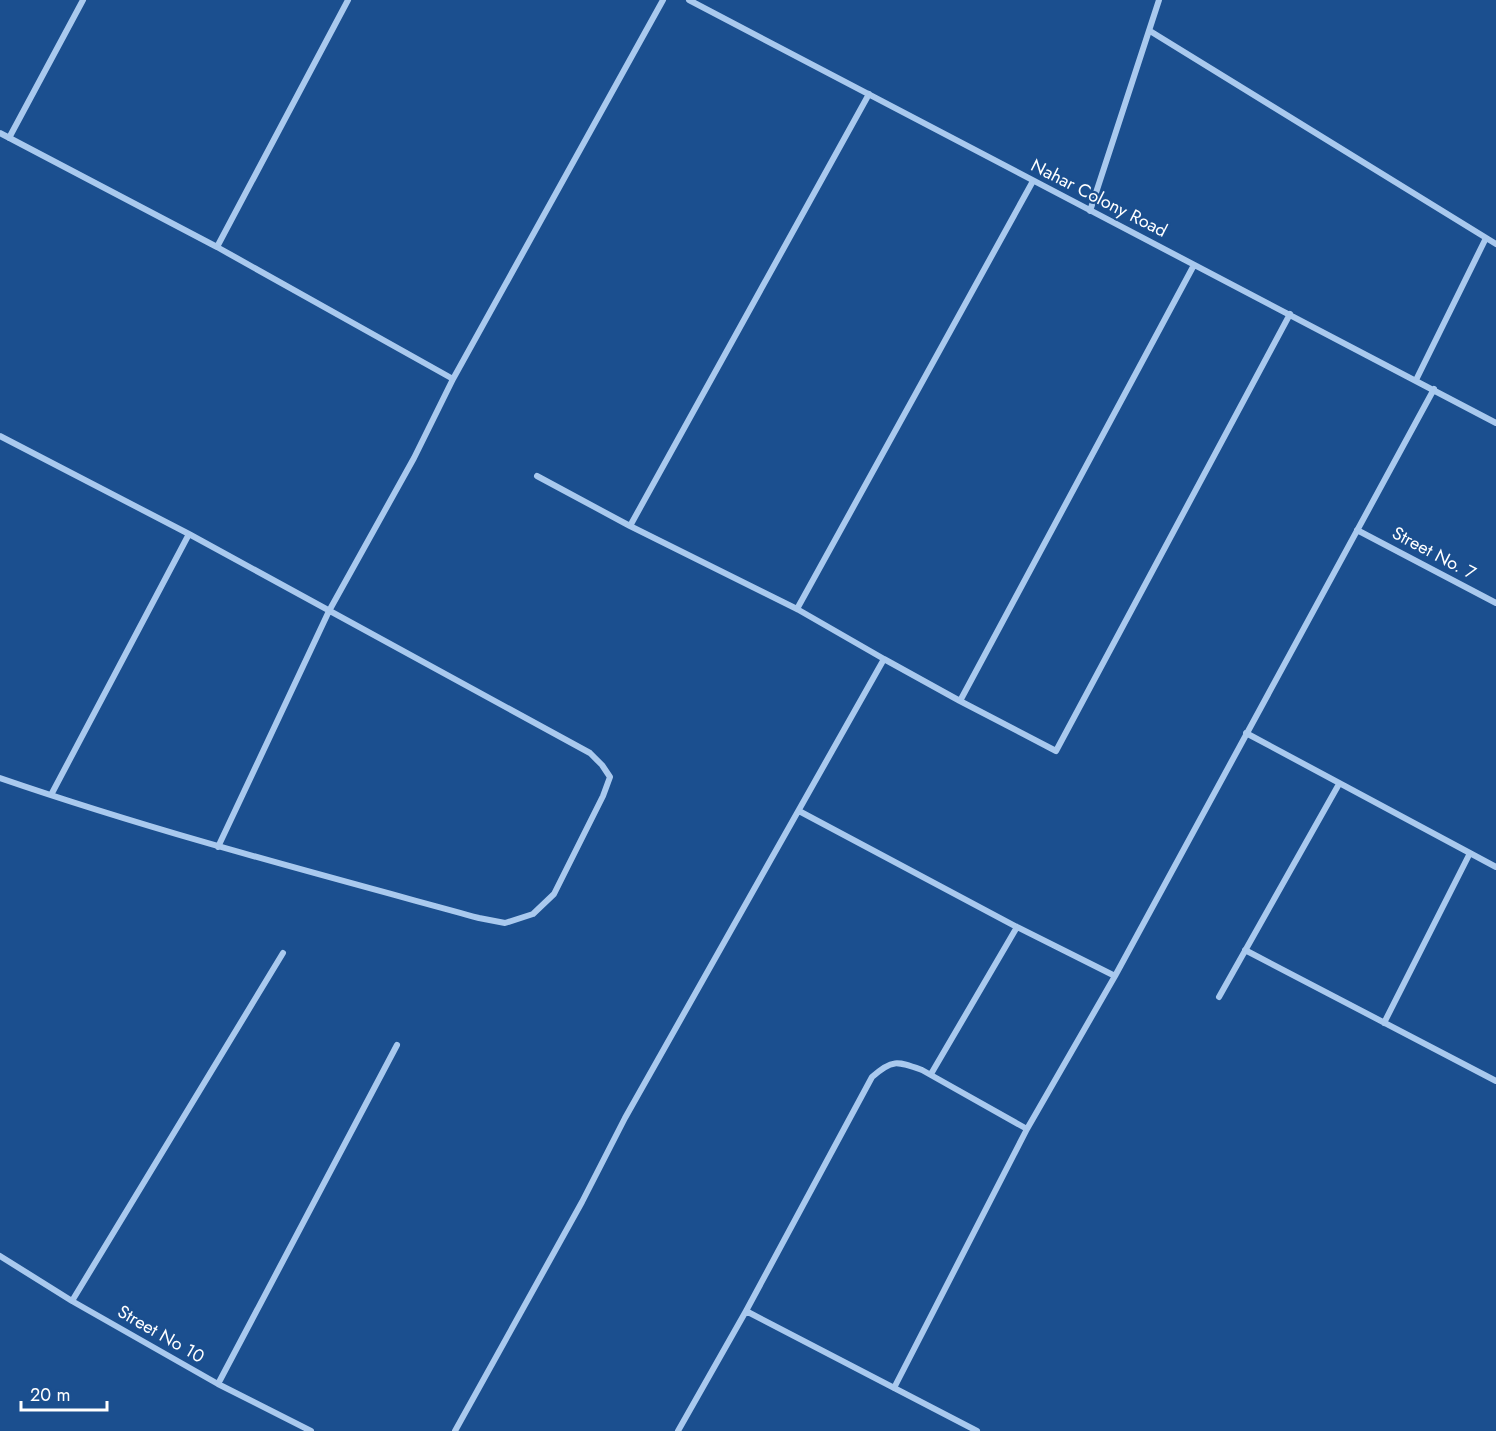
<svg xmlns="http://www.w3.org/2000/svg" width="1496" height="1431" viewBox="0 0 1496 1431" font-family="Jost,sans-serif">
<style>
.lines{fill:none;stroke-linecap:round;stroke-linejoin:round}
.minor{stroke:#a9c9ee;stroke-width:6}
.labels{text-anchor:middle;stroke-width:4.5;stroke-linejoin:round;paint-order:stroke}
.street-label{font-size:18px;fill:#fff;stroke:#1b4f8f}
</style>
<rect width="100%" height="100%" fill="#1b4f8f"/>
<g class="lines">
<path class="minor" d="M 348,0 L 217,247 L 453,379
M 689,0 L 1496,423
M 1150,31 L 1496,244
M 869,94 L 630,526 L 797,609 L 884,659
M 0,133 L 217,247
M 9,138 L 83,0
M 1090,211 L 1159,0
M 1416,380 L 1486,238
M 0,436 L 189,534 L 590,753 L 602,765 L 610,777 L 603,796 L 554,894 L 533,914 L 505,923 L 479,918 C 318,874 157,832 0,778
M 537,476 L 630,526
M 1357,530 L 1496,603
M 797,609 L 1033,181
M 960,701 L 1194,265
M 1246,733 L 1496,867
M 51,795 L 189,534
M 799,811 L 1017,927 L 1115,976
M 218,847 L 329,611 L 414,458 L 453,379 L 663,0
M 1245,950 L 1496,1081
M 1219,997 L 1339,784
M 1384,1023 L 1470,853
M 931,1074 L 1017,927
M 0,1256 L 72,1301 L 218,1384 L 311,1431
M 72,1301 L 283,953
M 746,1311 L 977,1431
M 218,1384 L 397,1045
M 894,1388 L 1027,1129 L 1115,976 L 1434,389
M 455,1431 L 582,1202 L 625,1118 L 884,659 L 960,701 L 1056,751 L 1290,314
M 678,1431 L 746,1311 L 872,1077 C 892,1059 897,1061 922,1070 L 1027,1129"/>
</g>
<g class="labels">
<g class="street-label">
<text transform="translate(1099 198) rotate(27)" y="6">Nahar Colony Road</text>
<text transform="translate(1434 553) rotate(28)" y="6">Street No. 7</text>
<text transform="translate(161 1334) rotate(30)" y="6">Street No 10</text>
</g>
</g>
<path d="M21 1401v9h86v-9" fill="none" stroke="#ffffff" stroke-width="3"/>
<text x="30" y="1401" font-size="18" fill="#ffffff" stroke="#1b4f8f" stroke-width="4.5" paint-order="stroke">20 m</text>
</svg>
